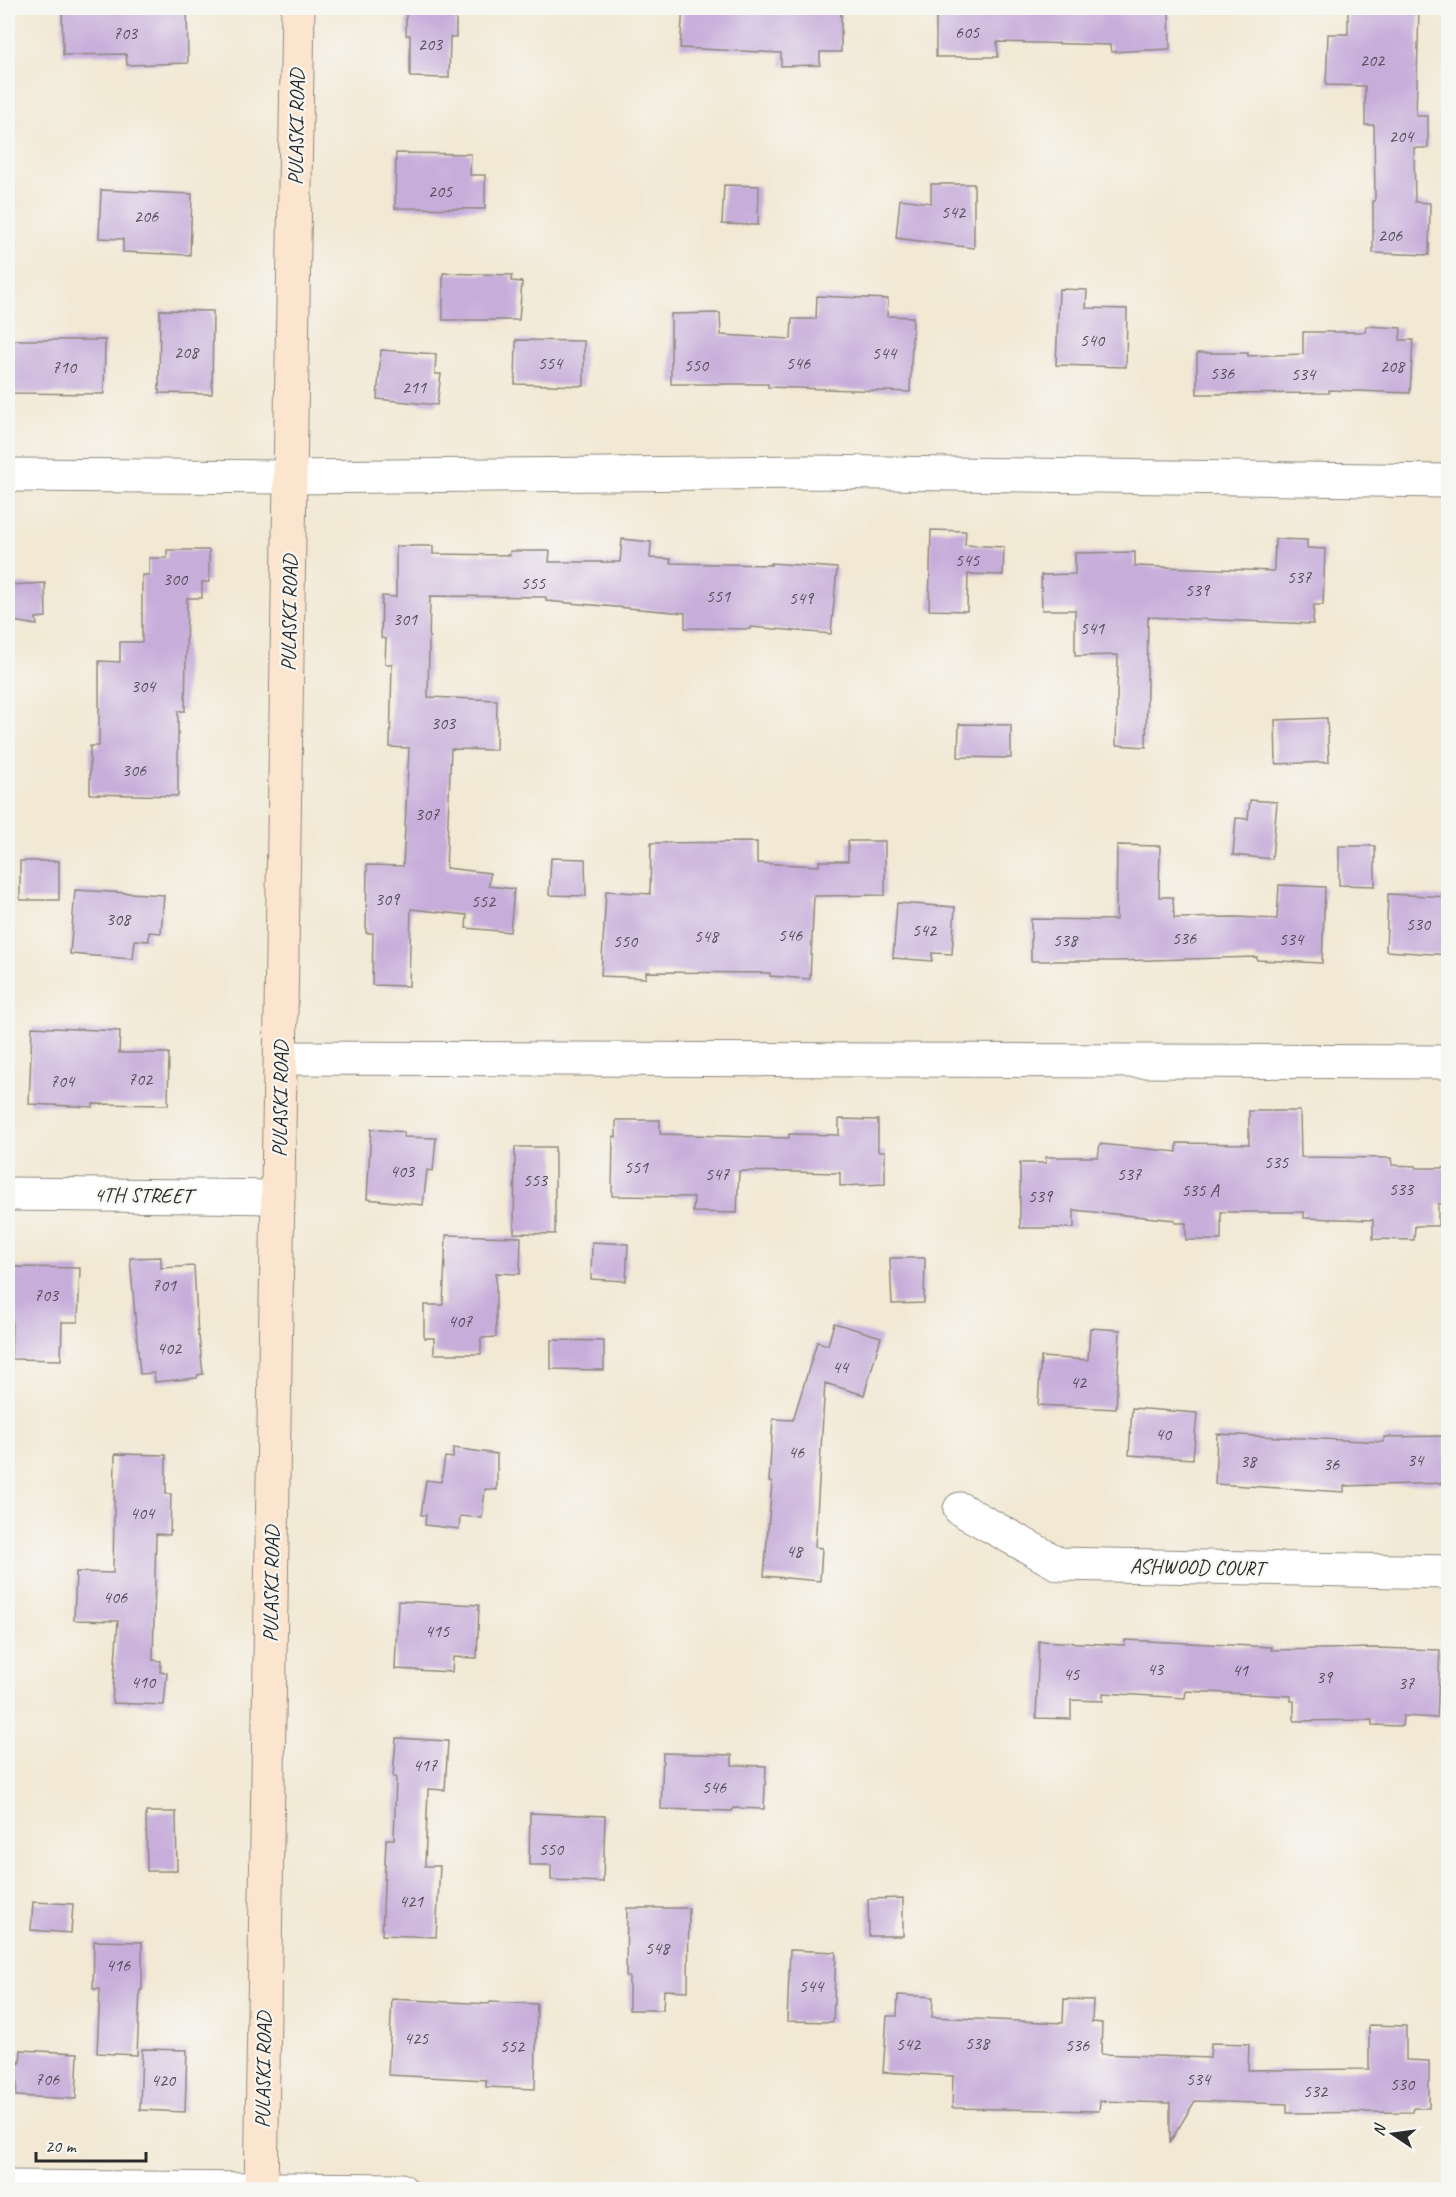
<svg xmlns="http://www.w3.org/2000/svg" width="1456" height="2197" viewBox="0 0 1456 2197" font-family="Caveat,sans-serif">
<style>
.building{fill:#c7adda}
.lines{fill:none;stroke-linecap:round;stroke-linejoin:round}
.street-casing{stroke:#8e8a7f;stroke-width:35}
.secondary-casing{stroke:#8e8a7f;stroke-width:35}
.street{stroke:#fff;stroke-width:33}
.secondary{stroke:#fce5cf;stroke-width:33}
.labels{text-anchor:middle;stroke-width:4.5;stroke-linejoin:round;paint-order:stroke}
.number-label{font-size:18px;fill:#524c57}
.street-label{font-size:21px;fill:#2b2b2b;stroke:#f6f6f2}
</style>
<rect width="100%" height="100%" fill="#f6f6f2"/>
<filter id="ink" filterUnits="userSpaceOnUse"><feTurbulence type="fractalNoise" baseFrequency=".0167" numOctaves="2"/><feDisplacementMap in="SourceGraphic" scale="12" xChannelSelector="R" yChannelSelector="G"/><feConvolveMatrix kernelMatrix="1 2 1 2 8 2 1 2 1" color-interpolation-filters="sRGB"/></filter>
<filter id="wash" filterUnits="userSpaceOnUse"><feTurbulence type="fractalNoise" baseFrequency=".008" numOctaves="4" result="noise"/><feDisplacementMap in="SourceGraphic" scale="24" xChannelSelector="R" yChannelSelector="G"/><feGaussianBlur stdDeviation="1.35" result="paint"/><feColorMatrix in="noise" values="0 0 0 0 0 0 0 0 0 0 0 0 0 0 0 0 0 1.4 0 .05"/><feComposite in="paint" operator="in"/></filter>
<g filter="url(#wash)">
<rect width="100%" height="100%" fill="#f2e8d3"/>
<g id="blocks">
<path class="building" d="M 62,8 L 187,8 L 188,63 L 127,65 L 126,54 L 63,55 Z
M 406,8 L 456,8 L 456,37 L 450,37 L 449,78 L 410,77 L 410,35 L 406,35 Z
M 683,8 L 841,8 L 841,52 L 820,52 L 820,65 L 781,66 L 781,53 L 680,48 Z
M 936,8 L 1169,8 L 1170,49 L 1111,52 L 1110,45 L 997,42 L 998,57 L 936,57 Z
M 1348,8 L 1419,8 L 1416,116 L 1428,116 L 1428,148 L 1414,148 L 1415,202 L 1430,203 L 1429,255 L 1373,253 L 1373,201 L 1375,201 L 1374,125 L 1365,125 L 1365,86 L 1326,85 L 1328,34 L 1348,34 Z
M 396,153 L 471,154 L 470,175 L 485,175 L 485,209 L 395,208 Z
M 931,184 L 974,184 L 974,248 L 896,238 L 900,199 L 931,203 Z
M 724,185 L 759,186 L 758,225 L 722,224 Z
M 101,190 L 192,194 L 190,255 L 123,252 L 123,239 L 99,238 Z
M 443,273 L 512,275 L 511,281 L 522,282 L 519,320 L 443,320 Z
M 1059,289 L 1087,290 L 1086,308 L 1127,309 L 1126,367 L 1056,365 Z
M 817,296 L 888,299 L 887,316 L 913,317 L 910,392 L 768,387 L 768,384 L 671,384 L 671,314 L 720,313 L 721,335 L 791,339 L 792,319 L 816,319 Z
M 160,310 L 213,311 L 212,394 L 159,393 Z
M 1366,326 L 1401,328 L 1400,340 L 1413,340 L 1410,393 L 1329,390 L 1329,393 L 1197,394 L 1197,353 L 1248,353 L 1248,356 L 1303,354 L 1303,332 L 1365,332 Z
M 8,340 L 105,340 L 104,394 L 8,393 Z
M 516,340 L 584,341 L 584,386 L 515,384 Z
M 381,350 L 436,354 L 435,374 L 441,374 L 437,405 L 377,399 Z
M 931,530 L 966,531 L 965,545 L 1004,547 L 1003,575 L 968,574 L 967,611 L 929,610 Z
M 622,539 L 651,542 L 650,558 L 671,559 L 670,563 L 771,565 L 771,563 L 837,568 L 831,634 L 751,627 L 751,629 L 685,628 L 685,613 L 546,601 L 546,597 L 430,596 L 428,697 L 497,700 L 496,750 L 451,749 L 446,868 L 490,873 L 489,886 L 514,889 L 510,932 L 466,928 L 467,915 L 411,909 L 409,986 L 372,985 L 373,933 L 366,933 L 367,865 L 403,866 L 409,748 L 390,747 L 392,664 L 385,664 L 386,639 L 381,638 L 382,596 L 396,597 L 396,546 L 433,546 L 433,554 L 510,555 L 510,551 L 550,551 L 549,562 L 620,562 Z
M 1275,539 L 1307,540 L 1307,548 L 1325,549 L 1323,605 L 1314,605 L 1313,624 L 1148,617 L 1146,747 L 1116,745 L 1118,655 L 1075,656 L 1075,610 L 1042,610 L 1041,575 L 1075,574 L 1075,553 L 1135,552 L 1135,566 L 1274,571 Z
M 167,550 L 209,550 L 209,582 L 202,582 L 202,598 L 187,598 L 185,711 L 178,711 L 178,796 L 90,794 L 90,746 L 99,746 L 99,661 L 120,662 L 120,642 L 142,642 L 142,575 L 149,575 L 149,558 L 167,558 Z
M 45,583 L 46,617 L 36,618 L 37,625 L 8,620 L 8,585 Z
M 1327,718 L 1329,762 L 1276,764 L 1275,720 Z
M 959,724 L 1011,725 L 1011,758 L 958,757 Z
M 1250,800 L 1277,802 L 1272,859 L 1233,855 L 1236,818 L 1248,819 Z
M 848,841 L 885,841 L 885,895 L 814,896 L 810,979 L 770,976 L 770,973 L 646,972 L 646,978 L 601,976 L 606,891 L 650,894 L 651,843 L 757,842 L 757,863 L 819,866 L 819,861 L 848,861 Z
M 1117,845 L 1160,846 L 1159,897 L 1173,897 L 1174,918 L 1236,917 L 1277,919 L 1279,885 L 1325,887 L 1322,963 L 1257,960 L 1257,957 L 1116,961 L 1031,961 L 1031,919 L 1116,920 Z
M 1339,846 L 1375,846 L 1375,886 L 1339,885 Z
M 551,858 L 585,859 L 586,896 L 549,895 Z
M 20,861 L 59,861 L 59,900 L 20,900 Z
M 75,890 L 164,895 L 161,933 L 149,932 L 149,941 L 135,940 L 133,959 L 70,954 Z
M 1388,894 L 1449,897 L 1449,955 L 1386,951 Z
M 897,903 L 955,907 L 952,954 L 932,953 L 932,961 L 893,958 Z
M 32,1027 L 120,1031 L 119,1053 L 169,1053 L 168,1105 L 93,1104 L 93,1107 L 29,1104 Z
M 1249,1111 L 1300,1111 L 1301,1157 L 1391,1158 L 1392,1165 L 1416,1166 L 1416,1168 L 1449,1168 L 1449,1204 L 1438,1204 L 1438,1226 L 1415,1226 L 1414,1240 L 1373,1239 L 1373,1220 L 1304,1218 L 1304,1212 L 1221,1212 L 1221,1240 L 1186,1240 L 1186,1223 L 1175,1223 L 1175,1220 L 1074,1210 L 1074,1228 L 1020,1228 L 1020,1163 L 1046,1163 L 1046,1157 L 1098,1157 L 1100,1144 L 1177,1152 L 1177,1143 L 1249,1144 Z
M 839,1119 L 878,1120 L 878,1151 L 885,1151 L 885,1184 L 840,1186 L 840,1173 L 739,1171 L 737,1213 L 693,1212 L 694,1197 L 612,1196 L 613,1136 L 616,1137 L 616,1120 L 660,1120 L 660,1134 L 789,1138 L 789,1134 L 839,1135 Z
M 371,1129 L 404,1132 L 404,1137 L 436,1138 L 433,1171 L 427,1170 L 423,1205 L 367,1199 Z
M 515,1147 L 555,1147 L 555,1234 L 514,1233 Z
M 446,1235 L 521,1237 L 520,1274 L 496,1273 L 496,1337 L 481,1338 L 481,1354 L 434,1354 L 434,1338 L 424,1338 L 424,1305 L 443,1305 Z
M 592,1242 L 628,1244 L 626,1281 L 591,1279 Z
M 161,1257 L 161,1268 L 194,1266 L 198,1336 L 199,1336 L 203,1374 L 198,1375 L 197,1378 L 155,1382 L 154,1373 L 140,1374 L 130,1258 Z
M 890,1258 L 925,1258 L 924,1303 L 892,1304 Z
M 13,1267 L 80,1268 L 78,1322 L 62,1322 L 61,1360 L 11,1359 Z
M 834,1323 L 881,1337 L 864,1395 L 825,1383 L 815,1547 L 822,1548 L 820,1581 L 764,1576 L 772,1482 L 769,1482 L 773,1419 L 793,1420 L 817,1342 L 828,1345 Z
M 1090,1328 L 1120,1330 L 1116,1409 L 1038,1405 L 1041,1357 L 1088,1360 Z
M 551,1340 L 604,1341 L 604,1370 L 551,1369 Z
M 1132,1408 L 1197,1413 L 1193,1459 L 1129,1455 Z
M 1217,1434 L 1384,1442 L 1384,1437 L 1445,1436 L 1447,1483 L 1344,1486 L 1344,1492 L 1215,1484 Z
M 453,1448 L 497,1454 L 497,1490 L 485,1489 L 482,1518 L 460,1516 L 459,1529 L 425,1525 L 426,1515 L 421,1515 L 426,1480 L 441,1482 L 445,1457 L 453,1458 Z
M 115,1454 L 166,1455 L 166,1494 L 171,1494 L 170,1535 L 156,1534 L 153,1660 L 161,1661 L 160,1672 L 167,1673 L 164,1705 L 112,1703 L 118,1621 L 74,1620 L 76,1572 L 113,1573 Z
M 398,1601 L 479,1605 L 477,1658 L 453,1657 L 452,1672 L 395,1669 Z
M 1125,1640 L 1272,1647 L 1271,1650 L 1375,1648 L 1440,1650 L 1437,1718 L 1403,1716 L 1402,1726 L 1372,1725 L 1372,1720 L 1294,1721 L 1294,1701 L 1291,1701 L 1291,1696 L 1186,1691 L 1185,1698 L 1103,1693 L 1103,1701 L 1071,1700 L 1071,1719 L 1036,1718 L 1039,1641 L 1125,1645 Z
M 396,1738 L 448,1741 L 445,1790 L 428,1789 L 425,1866 L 440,1866 L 436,1937 L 382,1935 L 386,1839 L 394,1839 L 396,1777 L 393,1777 Z
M 663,1753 L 732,1755 L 732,1765 L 766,1766 L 764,1809 L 734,1808 L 732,1811 L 661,1809 Z
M 146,1812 L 176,1812 L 177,1871 L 147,1871 Z
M 530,1813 L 605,1816 L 603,1882 L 551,1880 L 551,1865 L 529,1865 Z
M 903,1898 L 903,1936 L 869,1936 L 868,1899 Z
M 33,1902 L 73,1904 L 71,1933 L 31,1930 Z
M 627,1908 L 689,1908 L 688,1991 L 664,1990 L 663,2010 L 629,2010 L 629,1977 L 626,1977 Z
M 94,1941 L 142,1942 L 142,1990 L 140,1990 L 137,2055 L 97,2053 L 100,1989 L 93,1989 Z
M 790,1950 L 836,1952 L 833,2022 L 787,2021 Z
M 898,1995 L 933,1997 L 932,2017 L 1063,2023 L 1064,1999 L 1093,2000 L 1092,2022 L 1102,2023 L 1101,2054 L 1210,2058 L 1211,2043 L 1249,2044 L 1248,2070 L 1369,2069 L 1369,2025 L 1406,2026 L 1406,2060 L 1429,2061 L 1429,2108 L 1414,2108 L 1413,2112 L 1287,2113 L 1287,2104 L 1195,2101 L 1170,2142 L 1170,2103 L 1100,2101 L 1099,2111 L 952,2108 L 953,2076 L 883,2072 L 887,2016 L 897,2016 Z
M 392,1999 L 489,2004 L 490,2002 L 537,2004 L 535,2089 L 486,2087 L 486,2080 L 388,2075 Z
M 142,2049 L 187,2050 L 185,2112 L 140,2110 Z
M 21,2050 L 78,2053 L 76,2099 L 16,2096 L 18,2062 L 20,2063 Z"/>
</g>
</g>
<g filter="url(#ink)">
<use href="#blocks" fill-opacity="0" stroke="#8e8a7f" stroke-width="1.5"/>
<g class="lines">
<defs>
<path id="street" d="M 8,475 L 292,477 L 812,472 L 1448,481
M 281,1058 L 1448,1062
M 8,1194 L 278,1197
M 960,1509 L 1059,1564 L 1448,1572
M 8,2187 L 401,2190"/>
<path id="secondary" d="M 261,2190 C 271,1462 288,735 298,8"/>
</defs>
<use href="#street" class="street-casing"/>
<use href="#secondary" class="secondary-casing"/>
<use href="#street" class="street"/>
<use href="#secondary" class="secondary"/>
</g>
</g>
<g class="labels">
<g class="number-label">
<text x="967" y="38">605</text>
<text x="125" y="39">703</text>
<text x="430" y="50">203</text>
<text x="1372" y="66">202</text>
<text x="1401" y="142">204</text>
<text x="440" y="197">205</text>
<text x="953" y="218">542</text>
<text x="146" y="222">206</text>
<text x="1390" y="241">206</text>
<text x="1092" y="346">540</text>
<text x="186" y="358">208</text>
<text x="884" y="359">544</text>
<text x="550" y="369">554</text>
<text x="798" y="369">546</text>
<text x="696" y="371">550</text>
<text x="1392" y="372">208</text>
<text x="64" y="373">710</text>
<text x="1222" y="379">536</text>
<text x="1303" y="380">534</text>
<text x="414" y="393">211</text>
<text x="967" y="566">545</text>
<text x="1299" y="583">537</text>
<text x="175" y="585">300</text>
<text x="533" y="589">555</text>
<text x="1197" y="596">539</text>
<text x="718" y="602">551</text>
<text x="801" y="604">549</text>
<text x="405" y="625">301</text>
<text x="1092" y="634">541</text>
<text x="143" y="692">304</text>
<text x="443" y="729">303</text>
<text x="134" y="776">306</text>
<text x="427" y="820">307</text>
<text x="387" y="905">309</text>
<text x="483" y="907">552</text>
<text x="118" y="925">308</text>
<text x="1418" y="930">530</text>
<text x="924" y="936">542</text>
<text x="790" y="941">546</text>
<text x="706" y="942">548</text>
<text x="1184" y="944">536</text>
<text x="1291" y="945">534</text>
<text x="1065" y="946">538</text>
<text x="625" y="947">550</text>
<text x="140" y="1085">702</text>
<text x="62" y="1087">704</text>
<text x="1276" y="1168">535</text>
<text x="636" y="1173">551</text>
<text x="402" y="1177">403</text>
<text x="717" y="1180">547</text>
<text x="1129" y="1180">537</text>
<text x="535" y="1186">553</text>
<text x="1401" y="1195">533</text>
<text x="1200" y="1196">535 A</text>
<text x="1040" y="1202">539</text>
<text x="164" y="1291">701</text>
<text x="46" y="1301">703</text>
<text x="460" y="1327">407</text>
<text x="169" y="1354">402</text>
<text x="840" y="1373">44</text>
<text x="1078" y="1388">42</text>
<text x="1163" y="1440">40</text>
<text x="796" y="1458">46</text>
<text x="1415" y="1466">34</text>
<text x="1248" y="1467">38</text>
<text x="1331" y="1470">36</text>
<text x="142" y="1519">404</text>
<text x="794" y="1557">48</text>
<text x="115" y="1603">406</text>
<text x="437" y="1637">415</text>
<text x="1155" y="1675">43</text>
<text x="1240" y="1676">41</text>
<text x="1071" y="1680">45</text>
<text x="1324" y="1683">39</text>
<text x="143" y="1688">410</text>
<text x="1406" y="1689">37</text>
<text x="425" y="1771">417</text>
<text x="714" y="1793">546</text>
<text x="551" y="1855">550</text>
<text x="411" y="1907">421</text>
<text x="657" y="1954">548</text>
<text x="118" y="1971">416</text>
<text x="811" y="1992">544</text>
<text x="416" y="2044">425</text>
<text x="977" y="2049">538</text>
<text x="908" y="2050">542</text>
<text x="1077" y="2051">536</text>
<text x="512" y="2052">552</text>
<text x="47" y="2085">706</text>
<text x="1198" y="2085">534</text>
<text x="163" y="2086">420</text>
<text x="1402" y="2090">530</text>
<text x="1315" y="2097">532</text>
</g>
<g class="street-label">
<text transform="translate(296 127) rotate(-89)" y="7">PULASKI ROAD</text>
<text transform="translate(289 613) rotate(-89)" y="7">PULASKI ROAD</text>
<text transform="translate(280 1099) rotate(-89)" y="7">PULASKI ROAD</text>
<text transform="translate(143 1195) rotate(1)" y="7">4TH STREET</text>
<text transform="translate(1197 1567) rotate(1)" y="7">ASHWOOD COURT</text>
<text transform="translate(271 1584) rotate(-89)" y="7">PULASKI ROAD</text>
<text transform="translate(263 2070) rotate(-89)" y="7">PULASKI ROAD</text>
</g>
</g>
<rect width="1456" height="2197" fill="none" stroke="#f6f6f2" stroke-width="30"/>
<g transform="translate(1393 2134) rotate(283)" stroke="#f6f6f2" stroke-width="4.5" paint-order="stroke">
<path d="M0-4.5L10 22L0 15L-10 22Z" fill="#2b2b2b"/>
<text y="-9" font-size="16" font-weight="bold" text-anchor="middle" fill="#2b2b2b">N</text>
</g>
<path d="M36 2152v9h110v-9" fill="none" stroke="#2b2b2b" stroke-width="3"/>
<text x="45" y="2152" font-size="18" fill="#2b2b2b" stroke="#f6f6f2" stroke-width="4.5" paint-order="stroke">20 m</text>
</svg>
